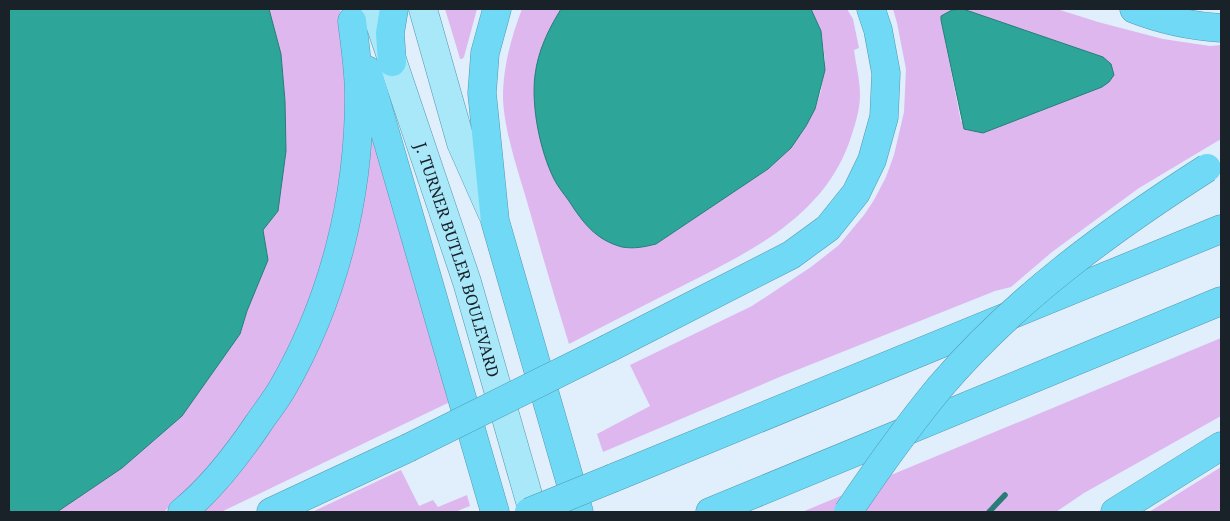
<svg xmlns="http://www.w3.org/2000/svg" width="1230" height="521" viewBox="0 0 1230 521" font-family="'Noto Serif',serif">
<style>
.green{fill:#deb7ef}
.water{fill:#2ea599;stroke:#287d77}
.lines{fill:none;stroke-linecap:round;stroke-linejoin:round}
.stream{stroke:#287d77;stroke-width:5.5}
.primary-casing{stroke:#5299ae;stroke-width:29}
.highway-casing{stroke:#5299ae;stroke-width:29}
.primary{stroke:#a9e8f9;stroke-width:28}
.highway{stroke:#70d9f5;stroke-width:28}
.highway-bridge-casing{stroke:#5299ae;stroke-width:29;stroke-linecap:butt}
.highway-bridge{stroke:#70d9f5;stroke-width:28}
.labels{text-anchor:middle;stroke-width:5;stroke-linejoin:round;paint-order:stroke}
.street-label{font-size:16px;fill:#192129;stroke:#e1eefc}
</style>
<rect width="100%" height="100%" fill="#e1eefc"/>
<path class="green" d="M 269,9 L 340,9 L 348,60 L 343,187 L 308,313 L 270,386 L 213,463 L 164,512 L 57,512 L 122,468 L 182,416 L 240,334 L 247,311 L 268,260 L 263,230 L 278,211 L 285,101 L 281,54 Z
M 445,9 L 477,9 L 464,57 L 462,59 L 460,59 L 459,55 Z
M 522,9 L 561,9 C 539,44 532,74 536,115 L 634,248 L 656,244 L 768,169 L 815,109 L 821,91 L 825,60 L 821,31 L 811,9 L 847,9 L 853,19 L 859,48 L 854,50 C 856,65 860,80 860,95 C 860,111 854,128 849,143 C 823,214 757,248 694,280 C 652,301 610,323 569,344 C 554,296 540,247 526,198 C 517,168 504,129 503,98 C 503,67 511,38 522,9 Z
M 893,9 L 961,9 L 952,10 L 941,16 L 941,20 L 961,122 L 1107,60 L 963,9 L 1057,9 L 1098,22 L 1163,39 L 1210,46 L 1221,45 L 1221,139 L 1139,188 L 1052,252 L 1011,287 L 995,291 L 782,376 L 603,452 L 597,434 L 650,406 L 630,365 L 752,306 L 811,267 L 839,245 L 864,215 L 874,200 L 886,177 L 894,155 L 904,112 L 906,69 L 897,23 Z
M 365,88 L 454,400 L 221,512 L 192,512 L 294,383 Z
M 1221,338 L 1221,416 L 1084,493 L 1056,512 L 802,512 Z
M 1221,467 L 1221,512 L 1149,512 Z
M 401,470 L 419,506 L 433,500 L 438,507 L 467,495 L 470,506 L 455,512 L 312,512 Z"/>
<path class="water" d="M 9,9 L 269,9 L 281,54 L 285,101 L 286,151 L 278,211 L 263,230 L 268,260 L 247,311 L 240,334 L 182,416 L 122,468 L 57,512 L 9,512 Z
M 561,9 L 811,9 L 821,31 L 825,70 L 815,109 L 806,126 L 791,148 L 768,169 L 656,244 C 644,247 634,249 622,247 C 596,240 583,223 569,201 C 564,194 558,187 554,179 C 540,151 531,106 535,75 C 538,51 548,30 561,9 Z
M 963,9 L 1103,57 L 1111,64 L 1114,75 L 1109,82 L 1102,87 L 983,133 L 964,129 L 941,20 L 941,16 L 952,10 Z"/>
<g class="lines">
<path class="stream" d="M 989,512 L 1005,495"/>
<defs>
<g id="primary">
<path id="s1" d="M 375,9 L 467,282 L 533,512"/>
<path d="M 423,9 L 461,143 L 492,213"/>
</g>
<path id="highway" d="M 497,9 L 485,53 L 482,93 L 495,221 L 579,512
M 1134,9 C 1162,20 1190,26 1221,28
M 392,62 L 390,33 L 394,9
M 367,70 L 495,512
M 609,348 L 791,255 L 828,228 L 856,193 L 872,160 L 884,117 L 886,73 L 878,30 L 871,9
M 613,478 L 1221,229
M 182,512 C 212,488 237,455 258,424 C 266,412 275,401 282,389 C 333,301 359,199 359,96 C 359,71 355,46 352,21
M 271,512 L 408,448
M 710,512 L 1221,301
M 1115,512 L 1221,446"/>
</defs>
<use href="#primary" class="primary-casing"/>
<use href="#highway" class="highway-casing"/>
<use href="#primary" class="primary"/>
<use href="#highway" class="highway"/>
<defs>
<path id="highway-bridge" d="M 408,448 L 609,348
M 529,512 L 613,478
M 848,512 C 877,469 907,427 940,387 C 1015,299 1110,230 1207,168"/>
</defs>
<use href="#highway-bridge" class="highway-bridge-casing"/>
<use href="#highway-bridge" class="highway-bridge"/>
</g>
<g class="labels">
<g class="street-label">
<text dy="6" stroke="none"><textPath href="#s1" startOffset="264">J. TURNER BUTLER BOULEVARD</textPath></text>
</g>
</g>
<rect width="1230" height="521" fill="none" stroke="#192129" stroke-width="20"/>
</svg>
